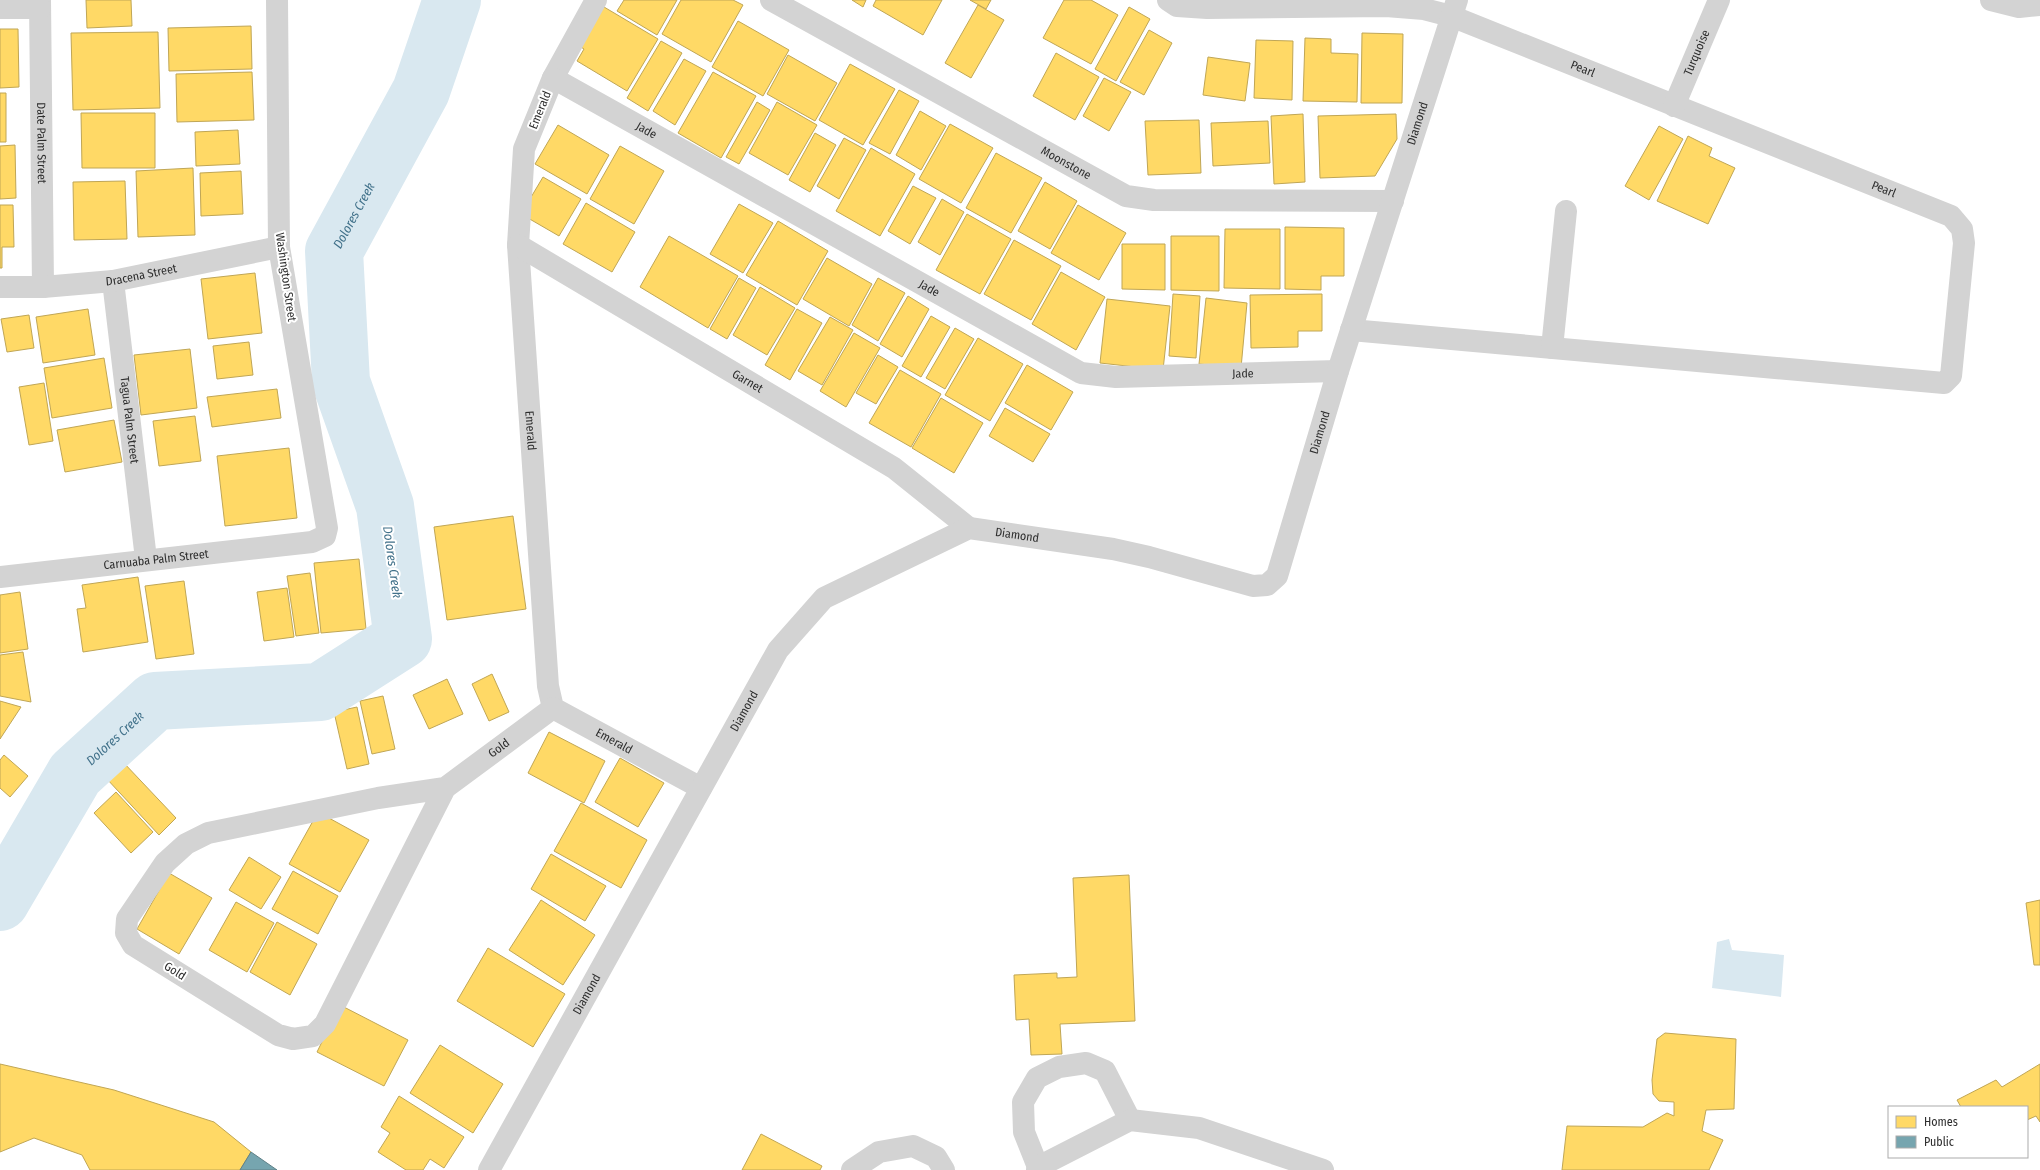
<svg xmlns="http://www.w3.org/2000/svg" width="2040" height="1170" viewBox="0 0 2040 1170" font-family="'Fira Sans Condensed',sans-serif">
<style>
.water{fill:#d9e8f0}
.homes{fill:#ffd966;stroke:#c0a655}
.public{fill:#76a5af;stroke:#608188}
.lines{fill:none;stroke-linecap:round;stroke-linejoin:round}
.river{stroke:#d9e8f0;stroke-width:58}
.minor{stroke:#d3d3d3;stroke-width:22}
.labels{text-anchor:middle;stroke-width:4;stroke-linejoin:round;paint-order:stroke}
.street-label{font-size:12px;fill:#2e2e2e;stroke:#fff}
.water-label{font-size:13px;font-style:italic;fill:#41718a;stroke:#fff}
</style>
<rect width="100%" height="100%" fill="#fff"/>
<path class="water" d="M 1729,939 L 1732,950 L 1784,955 L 1781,997 L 1712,988 L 1717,942 Z"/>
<path class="homes" d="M 86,0 L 131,0 L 132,26 L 87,28 Z
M 624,0 L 677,0 L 657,35 L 617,11 Z
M 681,0 L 733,0 L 743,5 L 711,62 L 662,34 Z
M 852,0 L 866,0 L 863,7 Z
M 876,0 L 942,0 L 923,35 L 873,6 Z
M 970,0 L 991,0 L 986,9 Z
M 1064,0 L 1091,0 L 1118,15 L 1091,64 L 1043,38 Z
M 599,4 L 658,39 L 627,91 L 577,61 L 584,49 L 576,44 Z
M 978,5 L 1004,20 L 971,78 L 945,63 Z
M 1129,7 L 1150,19 L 1116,81 L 1095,69 Z
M 738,21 L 789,50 L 763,96 L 712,67 Z
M 251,26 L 252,69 L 169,71 L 168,28 Z
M 0,29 L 18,29 L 19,87 L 0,88 Z
M 1149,30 L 1172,43 L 1144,95 L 1120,82 Z
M 158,32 L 160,108 L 73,110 L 71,33 Z
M 1362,33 L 1403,34 L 1402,103 L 1361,103 Z
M 1305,38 L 1331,39 L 1331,53 L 1358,54 L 1357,102 L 1303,101 Z
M 1256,40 L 1293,41 L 1292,100 L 1254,98 Z
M 661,41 L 682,53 L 648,111 L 627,98 Z
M 1056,53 L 1099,77 L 1075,120 L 1033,96 Z
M 788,55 L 837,83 L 815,121 L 767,94 Z
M 1208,57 L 1250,63 L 1245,101 L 1203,95 Z
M 684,59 L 706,71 L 675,125 L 653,111 Z
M 850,64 L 895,89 L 863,145 L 819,120 Z
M 252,72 L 254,120 L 177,122 L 176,74 Z
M 713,72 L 756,96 L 721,158 L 678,133 Z
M 1104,78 L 1131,92 L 1109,131 L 1083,116 Z
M 899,90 L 919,101 L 890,154 L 869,143 Z
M 0,93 L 6,93 L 6,142 L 0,142 Z
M 757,102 L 770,110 L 739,164 L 726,157 Z
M 777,102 L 817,125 L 788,175 L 749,153 Z
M 920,111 L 946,126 L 921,170 L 896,155 Z
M 81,113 L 155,113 L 155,168 L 82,168 Z
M 1303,114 L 1305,182 L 1274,184 L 1271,116 Z
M 1396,114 L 1397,139 L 1375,176 L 1320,178 L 1318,116 Z
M 1199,120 L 1201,173 L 1148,175 L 1145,121 Z
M 1268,121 L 1270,163 L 1213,166 L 1211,123 Z
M 950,124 L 993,148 L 961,203 L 919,179 Z
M 558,125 L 609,155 L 587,194 L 535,164 Z
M 1659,126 L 1683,139 L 1649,200 L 1625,186 Z
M 238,130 L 240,164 L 196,166 L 195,132 Z
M 815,133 L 836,145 L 810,192 L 789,180 Z
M 1688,136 L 1712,148 L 1709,156 L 1735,168 L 1708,224 L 1657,201 Z
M 844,138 L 866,150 L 839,199 L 817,186 Z
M 15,145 L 16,198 L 0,199 L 0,146 Z
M 620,146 L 664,171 L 634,224 L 590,199 Z
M 871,148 L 915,174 L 880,236 L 836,211 Z
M 996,153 L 1042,178 L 1011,233 L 966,208 Z
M 193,168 L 195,235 L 138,237 L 136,171 Z
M 241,171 L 243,214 L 201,216 L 200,173 Z
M 543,177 L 581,199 L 559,236 L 521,214 Z
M 125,181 L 127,239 L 74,240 L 73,182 Z
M 1045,182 L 1077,201 L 1050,249 L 1018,231 Z
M 913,186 L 936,198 L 910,244 L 888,231 Z
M 942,199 L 964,212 L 940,255 L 918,242 Z
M 586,203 L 635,232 L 612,272 L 563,244 Z
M 739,204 L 773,223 L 743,273 L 710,254 Z
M 0,205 L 13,205 L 14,247 L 2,247 L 2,268 L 0,268 Z
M 1078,205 L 1126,233 L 1099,280 L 1051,253 Z
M 967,214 L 1011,239 L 980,294 L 936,270 Z
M 778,221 L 828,251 L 797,305 L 746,275 Z
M 1285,227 L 1344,228 L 1344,276 L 1321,276 L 1321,290 L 1285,289 Z
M 1225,229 L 1280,229 L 1280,289 L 1224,288 Z
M 669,236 L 738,276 L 708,328 L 640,287 Z
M 1171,236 L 1219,236 L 1219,291 L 1171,290 Z
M 1014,240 L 1061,266 L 1031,320 L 984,294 Z
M 1122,244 L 1165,244 L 1165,290 L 1122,289 Z
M 827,258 L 872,284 L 849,326 L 803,299 Z
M 1061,272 L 1105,297 L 1076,350 L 1032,324 Z
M 255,273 L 262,333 L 208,339 L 201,279 Z
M 739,278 L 756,288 L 727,339 L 710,329 Z
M 878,278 L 905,293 L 878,341 L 852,325 Z
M 760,287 L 795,308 L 767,355 L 733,335 Z
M 1173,294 L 1200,296 L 1196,358 L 1169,356 Z
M 1322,294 L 1322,331 L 1298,331 L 1298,347 L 1251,348 L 1250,295 Z
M 908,296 L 929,309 L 902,357 L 880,344 Z
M 1206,298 L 1247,303 L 1241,368 L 1199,364 Z
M 1107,299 L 1170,306 L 1163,370 L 1100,363 Z
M 88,309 L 95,355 L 43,363 L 36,317 Z
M 797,309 L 822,323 L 790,380 L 765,365 Z
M 29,315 L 34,348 L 7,352 L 1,319 Z
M 931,316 L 950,327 L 921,377 L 902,366 Z
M 830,317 L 853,330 L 822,385 L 798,371 Z
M 955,328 L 974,339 L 945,389 L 926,378 Z
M 854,333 L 880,348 L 846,407 L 820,391 Z
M 978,338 L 1023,364 L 990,421 L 945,395 Z
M 249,342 L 253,375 L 217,379 L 213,346 Z
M 190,349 L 197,408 L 141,415 L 134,355 Z
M 878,355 L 898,367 L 876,404 L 856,393 Z
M 104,358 L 112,408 L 52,418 L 44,368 Z
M 1027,365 L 1073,392 L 1051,430 L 1005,403 Z
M 900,370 L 941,394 L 911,447 L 869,423 Z
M 44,383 L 53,441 L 29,445 L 19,387 Z
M 277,389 L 281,418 L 212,427 L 207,397 Z
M 941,398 L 983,423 L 954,473 L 912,448 Z
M 1005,408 L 1050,434 L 1033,462 L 989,436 Z
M 195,416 L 201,461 L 159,466 L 153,421 Z
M 114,420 L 122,462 L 65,472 L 57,430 Z
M 289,448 L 297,518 L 225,526 L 217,456 Z
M 513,516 L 526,609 L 447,620 L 434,527 Z
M 359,559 L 366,629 L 321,633 L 314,563 Z
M 310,573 L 319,633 L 296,636 L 287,576 Z
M 138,577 L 148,642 L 83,652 L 77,609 L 86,608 L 82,585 Z
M 184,581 L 194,654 L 156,659 L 145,586 Z
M 287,588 L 294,637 L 264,641 L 257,592 Z
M 20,592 L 28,649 L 0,653 L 0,595 Z
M 23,652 L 31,702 L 0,696 L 0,655 Z
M 492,674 L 509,712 L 489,721 L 472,684 Z
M 447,679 L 463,714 L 429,729 L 413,695 Z
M 383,696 L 395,749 L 372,754 L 360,701 Z
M 0,701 L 21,707 L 0,739 Z
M 357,707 L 369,764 L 347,769 L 334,712 Z
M 549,732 L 605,761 L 584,803 L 528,773 Z
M 4,755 L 28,776 L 10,797 L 0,788 L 0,760 Z
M 620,758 L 664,783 L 638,827 L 595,802 Z
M 123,762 L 176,818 L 159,835 L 106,778 Z
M 116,792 L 153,832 L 131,853 L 94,813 Z
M 581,803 L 647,840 L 621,888 L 554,851 Z
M 318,812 L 369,840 L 340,892 L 289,864 Z
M 551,854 L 606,886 L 585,921 L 531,889 Z
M 249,857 L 281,877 L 261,909 L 229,890 Z
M 293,871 L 338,896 L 318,934 L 272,909 Z
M 169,873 L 212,898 L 179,954 L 137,929 Z
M 1129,875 L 1135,1021 L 1060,1024 L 1062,1054 L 1031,1055 L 1029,1019 L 1016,1020 L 1014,975 L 1057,973 L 1057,978 L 1077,977 L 1073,878 Z
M 541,900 L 595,935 L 563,985 L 509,950 Z
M 2040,900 L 2040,965 L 2034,965 L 2026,903 Z
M 236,902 L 274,923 L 247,972 L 209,950 Z
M 277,922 L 317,944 L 290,995 L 250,972 Z
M 488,948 L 565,994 L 533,1047 L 457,1001 Z
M 340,1005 L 408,1040 L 384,1086 L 317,1052 Z
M 1665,1033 L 1736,1039 L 1734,1109 L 1706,1110 L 1702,1131 L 1723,1140 L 1709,1170 L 1562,1170 L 1567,1126 L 1643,1127 L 1667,1113 L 1674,1116 L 1674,1102 L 1659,1101 L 1653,1094 L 1652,1080 L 1657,1039 Z
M 440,1045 L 503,1084 L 473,1133 L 410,1093 Z
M 0,1064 L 114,1090 L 214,1122 L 251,1152 L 240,1170 L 90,1170 L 82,1155 L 34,1138 L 0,1152 Z
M 2040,1064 L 2040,1122 L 2036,1116 L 2027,1120 L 2027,1107 L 1961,1107 L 1957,1100 L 1996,1080 L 2002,1087 Z
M 399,1096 L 464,1137 L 444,1168 L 430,1159 L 423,1170 L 406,1170 L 378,1152 L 390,1133 L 381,1127 Z
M 761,1134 L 822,1166 L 820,1170 L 742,1170 Z"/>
<path class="public" d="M 251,1152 L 277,1170 L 240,1170 Z"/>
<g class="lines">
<path class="river" id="s1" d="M 0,902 L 75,774 L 155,701 L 320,692 L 403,639 L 385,506 L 341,382 L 334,251 L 421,91 L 452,0"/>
<g class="minor">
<path id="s2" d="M 40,0 L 43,287"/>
<path id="s3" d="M 596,0 L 553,78 L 524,149 L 518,245 L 548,686 L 553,708 L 701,788"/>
<path id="s4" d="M 771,0 L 1126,196 L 1154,200 L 1393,201"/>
<path id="s5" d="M 1168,0 L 1177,6 L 1207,8 L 1386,6 L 1424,9 L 1451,16 L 1951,216 L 1962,229 L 1964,243 L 1951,376 L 1944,383 L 1351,330"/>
<path d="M 1991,0 L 2019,7 L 2040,5"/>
<path d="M 0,8 L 40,8"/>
<path id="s6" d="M 553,78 L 1081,373 L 1116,377 L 1338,371"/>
<path id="s7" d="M 1674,106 L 1719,0"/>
<path id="s8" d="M 518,245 L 894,468 L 969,528"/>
<path id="s9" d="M 113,281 L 146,559"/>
<path id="s10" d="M 0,287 L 43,287 L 113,281 L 279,247"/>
<path d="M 1552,348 L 1566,211"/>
<path id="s11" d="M 0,577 L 312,542 L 325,536 L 327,528 L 279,247 L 277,0"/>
<path id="s12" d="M 445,788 L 325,1024 L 313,1036 L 293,1039 L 278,1035 L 133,945 L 126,933 L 127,919 L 165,863 L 186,844 L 208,833 L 378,798 L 445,788 L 553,708"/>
<path d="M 1038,1167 L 1024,1132 L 1023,1102 L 1037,1078 L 1059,1067 L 1086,1063 L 1105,1071 L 1130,1120"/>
<path id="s13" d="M 489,1170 L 778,650 L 824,598 L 969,528 L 1113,549 L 1149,557 L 1253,586 L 1267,585 L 1277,576 L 1338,371 L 1457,0"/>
<path d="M 852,1170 L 879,1152 L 913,1146 L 936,1157 L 944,1170"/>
<path d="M 1037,1170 L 1038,1167 L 1130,1120 L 1199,1128 L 1323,1170"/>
</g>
</g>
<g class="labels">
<g class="street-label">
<text dy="4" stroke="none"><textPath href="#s7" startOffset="58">Turquoise</textPath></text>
<text dy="4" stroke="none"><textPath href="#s5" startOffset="428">Pearl</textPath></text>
<text transform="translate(540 110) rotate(-68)" y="4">Emerald</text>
<text dy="4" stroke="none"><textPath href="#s13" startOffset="1617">Diamond</textPath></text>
<text dy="4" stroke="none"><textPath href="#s6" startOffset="107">Jade</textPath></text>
<text dy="4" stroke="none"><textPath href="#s2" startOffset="143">Date Palm Street</textPath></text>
<text dy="4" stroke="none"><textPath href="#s4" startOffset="337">Moonstone</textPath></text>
<text dy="4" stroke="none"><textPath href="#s5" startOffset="752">Pearl</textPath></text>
<text dy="4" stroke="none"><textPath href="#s10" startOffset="142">Dracena Street</textPath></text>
<text transform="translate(286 277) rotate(82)" y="4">Washington Street</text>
<text dy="4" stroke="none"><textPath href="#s6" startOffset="431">Jade</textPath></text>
<text dy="4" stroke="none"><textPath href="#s6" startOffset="767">Jade</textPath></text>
<text dy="4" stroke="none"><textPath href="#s8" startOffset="267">Garnet</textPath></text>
<text dy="4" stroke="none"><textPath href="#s9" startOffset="140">Tagua Palm Street</textPath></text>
<text dy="4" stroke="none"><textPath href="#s3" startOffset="448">Emerald</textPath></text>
<text dy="4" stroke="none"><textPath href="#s13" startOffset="1293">Diamond</textPath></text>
<text dy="4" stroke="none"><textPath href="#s13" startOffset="874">Diamond</textPath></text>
<text dy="4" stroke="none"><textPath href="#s11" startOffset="157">Carnuaba Palm Street</textPath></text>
<text dy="4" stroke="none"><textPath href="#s13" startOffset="525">Diamond</textPath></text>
<text dy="4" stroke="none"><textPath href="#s3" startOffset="796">Emerald</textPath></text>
<text dy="4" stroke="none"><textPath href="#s12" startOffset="945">Gold</textPath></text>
<text transform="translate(175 971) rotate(32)" y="4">Gold</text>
<text dy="4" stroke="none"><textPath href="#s13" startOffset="201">Diamond</textPath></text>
</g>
<g class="water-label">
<text dy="5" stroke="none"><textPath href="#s1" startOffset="958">Dolores Creek</textPath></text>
<text transform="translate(393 562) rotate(82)" y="5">Dolores Creek</text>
<text dy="5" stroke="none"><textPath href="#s1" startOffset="202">Dolores Creek</textPath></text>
</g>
</g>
<rect x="1888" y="1106" width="140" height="52" fill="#ffffff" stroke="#ababab"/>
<rect x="1896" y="1116" width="20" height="12" fill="#ffd966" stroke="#ababab"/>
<text x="1924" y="1126" font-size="12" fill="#2e2e2e">Homes</text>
<rect x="1896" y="1136" width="20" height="12" fill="#76a5af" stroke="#ababab"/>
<text x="1924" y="1146" font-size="12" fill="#2e2e2e">Public</text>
</svg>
